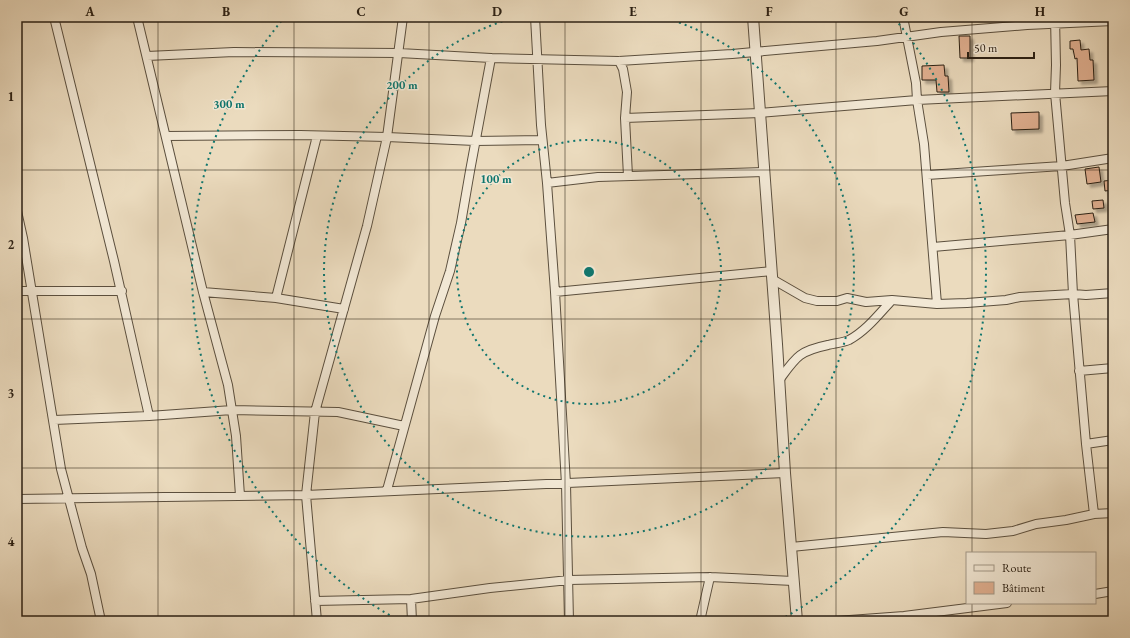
<svg xmlns="http://www.w3.org/2000/svg" width="1130" height="638" viewBox="0 0 1130 638" font-family="'EB Garamond',serif">
<style>
.building{fill:#e1b091;stroke:#2b2014;filter:url(#shadow)}
.lines{fill:none;stroke-linecap:round;stroke-linejoin:round}
.minor-casing{stroke:#5b4f3e;stroke-width:10}
.tertiary-casing{stroke:#5b4f3e;stroke-width:12}
.minor{stroke:#f2e8d5;stroke-width:8}
.tertiary{stroke:#f2e8d5;stroke-width:10}
.grid{fill:none;stroke:#2b2014;stroke-width:1;stroke-opacity:0.55}
.ring{fill:none;stroke:#0f766e;stroke-width:2;stroke-dasharray:2 4}
.centre{fill:#0f766e;stroke:#f2e8d5;stroke-width:2}
.ring-label{font-size:12px;text-anchor:middle;font-weight:bold;fill:#0f766e;stroke:#f2e8d5;stroke-width:3;stroke-linejoin:round;paint-order:stroke}
.neatline{fill:none;stroke:#2b2014;stroke-width:1.5}
.grid-label{font-size:13px;text-anchor:middle;font-weight:bold;fill:#2b2014}
</style>
<defs>
<filter id="shadow"><feDropShadow dx="3.5" dy="3.5" stdDeviation="1" flood-color="#0004"/></filter>
</defs>
<rect width="100%" height="100%" fill="#ebdbbe"/>
<filter id="stains"><feTurbulence type="fractalNoise" baseFrequency=".005" numOctaves="4"/><feColorMatrix values="0 0 0 0 .2 0 0 0 0 .09 0 0 0 0 .02 0 0 0 .5 -.17"/></filter>
<radialGradient id="worn" r=".72"><stop offset=".6" stop-color="#630" stop-opacity="0"/><stop offset="1" stop-color="#630" stop-opacity=".3"/></radialGradient>
<path class="building" d="M 959,36 L 970,36 L 970,58 L 960,58 Z
M 1080,40 L 1081,50 L 1089,49 L 1090,60 L 1093,60 L 1094,80 L 1078,81 L 1077,58 L 1075,59 L 1073,49 L 1070,49 L 1070,41 Z
M 944,65 L 945,76 L 948,76 L 949,92 L 937,92 L 936,80 L 922,80 L 922,66 Z
M 1039,112 L 1039,129 L 1012,130 L 1011,113 Z
M 1099,167 L 1101,182 L 1087,184 L 1085,169 Z
M 1113,180 L 1113,190 L 1105,191 L 1104,181 Z
M 1103,200 L 1104,208 L 1093,209 L 1092,201 Z
M 1093,213 L 1095,222 L 1077,224 L 1075,215 Z"/>
<g class="lines">
<defs>
<path id="minor" d="M 54,17 L 114,261 L 149,416
M 137,17 L 203,292 L 228,385 L 236,436 L 240,496
M 535,17 L 541,125 L 547,183 L 555,292 L 566,484 L 569,621
M 903,17 L 916,83 L 917,100 L 924,144 L 937,304
M 1055,17 L 1056,65 L 1055,93 L 1065,203 L 1070,235 L 1073,294 L 1086,444
M 147,56 L 234,52 L 399,53 L 491,58 L 619,61 L 732,54 L 877,41 L 941,32 L 1027,25 L 1113,21
M 619,61 L 623,69 L 627,92 L 625,118 L 628,176
M 625,118 L 760,113 L 917,100 L 1113,91
M 166,136 L 300,135 L 387,137 L 475,141 L 542,140
M 927,175 L 1062,166 L 1113,158
M 547,183 L 598,177 L 764,172
M 17,211 L 23,238 L 61,469 L 82,548 L 91,574 L 101,621
M 933,247 L 1070,235 L 1113,229
M 772,279 L 805,298 L 817,301 L 837,301 L 847,298 L 866,302 L 892,300
M 17,291 L 122,291
M 203,292 L 276,298 L 317,136
M 555,292 L 772,271
M 276,298 L 344,309
M 1079,371 L 1113,368
M 780,379 C 796,357 799,351 828,345 C 835,343 842,343 849,340 C 866,331 879,314 892,300 L 937,304 L 967,303 L 1006,300 L 1020,297 L 1073,294 L 1086,295 L 1113,293
M 54,420 L 149,416 L 232,410 L 338,412 L 404,426
M 387,490 L 435,316 L 450,271 L 461,223 L 470,171 L 491,58
M 17,499 L 306,495 L 785,473
M 1094,514 L 1113,513
M 791,547 L 943,532 L 986,534 L 1013,531 L 1036,524 L 1066,520 L 1094,514 L 1086,444 L 1113,440
M 1095,594 L 1113,591
M 411,599 L 412,621
M 315,601 L 411,599 L 490,588 L 569,580 L 710,577 L 793,581
M 317,621 L 306,495 L 315,412 L 367,226 L 387,137 L 403,17
M 700,621 L 710,577
M 836,621 L 904,616 L 1007,603"/>
<path id="tertiary" d="M 753,17 L 777,344 L 785,473 L 797,621"/>
</defs>
<use href="#minor" class="minor-casing"/>
<use href="#tertiary" class="tertiary-casing"/>
<use href="#minor" class="minor"/>
<use href="#tertiary" class="tertiary"/>
</g>
<path class="grid" d="M 158,17 L 158,621M 294,17 L 294,621M 429,17 L 429,621M 565,17 L 565,621M 701,17 L 701,621M 836,17 L 836,621M 972,17 L 972,553M 17,170 L 1113,170M 17,319 L 1113,319M 17,468 L 1113,468M 972,603 L 972,621"/>
<g class="ring">
<circle cx="589" cy="272" r="132"/>
<path d="M662 17A265 265 0 1 1 516 17"/>
<path d="M400 621A397 397 0 0 1 283 19M895 19A397 397 0 0 1 778 621"/>
</g>
<circle cx="589" cy="272" r="6" class="centre"/>
<g class="ring-label">
<text x="402" y="89">200 m</text>
<text x="229" y="108">300 m</text>
<text x="496" y="183">100 m</text>
</g>
<rect width="1130" height="638" fill="none" stroke="#ebdbbe" stroke-width="44"/>
<rect x="966" y="552" width="130" height="52" fill="#f2e8d5" stroke="#a29888"/>
<rect x="974" y="565" width="20" height="6" fill="#f2e8d5" stroke="#a29888"/>
<text x="1002" y="572" font-size="12" fill="#2b2014">Route</text>
<rect x="974" y="582" width="20" height="12" fill="#e1b091" stroke="#a29888"/>
<text x="1002" y="592" font-size="12" fill="#2b2014">Bâtiment</text>
<path d="M968 52v6h66v-6" fill="none" stroke="#2b2014" stroke-width="2"/>
<text x="974" y="52" font-size="12" fill="#2b2014" stroke="#f2e8d5" stroke-width="3" paint-order="stroke">50 m</text>
<rect x="22" y="22" width="1086" height="594" class="neatline"/>
<g class="grid-label">
<text x="90" y="16">A</text>
<text x="226" y="16">B</text>
<text x="361" y="16">C</text>
<text x="497" y="16">D</text>
<text x="633" y="16">E</text>
<text x="769" y="16">F</text>
<text x="904" y="16">G</text>
<text x="1040" y="16">H</text>
<text x="11" y="101">1</text>
<text x="11" y="249">2</text>
<text x="11" y="398">3</text>
<text x="11" y="546">4</text>
</g>
<rect width="100%" height="100%" filter="url(#stains)"/>
<rect width="100%" height="100%" fill="url(#worn)"/>
</svg>
